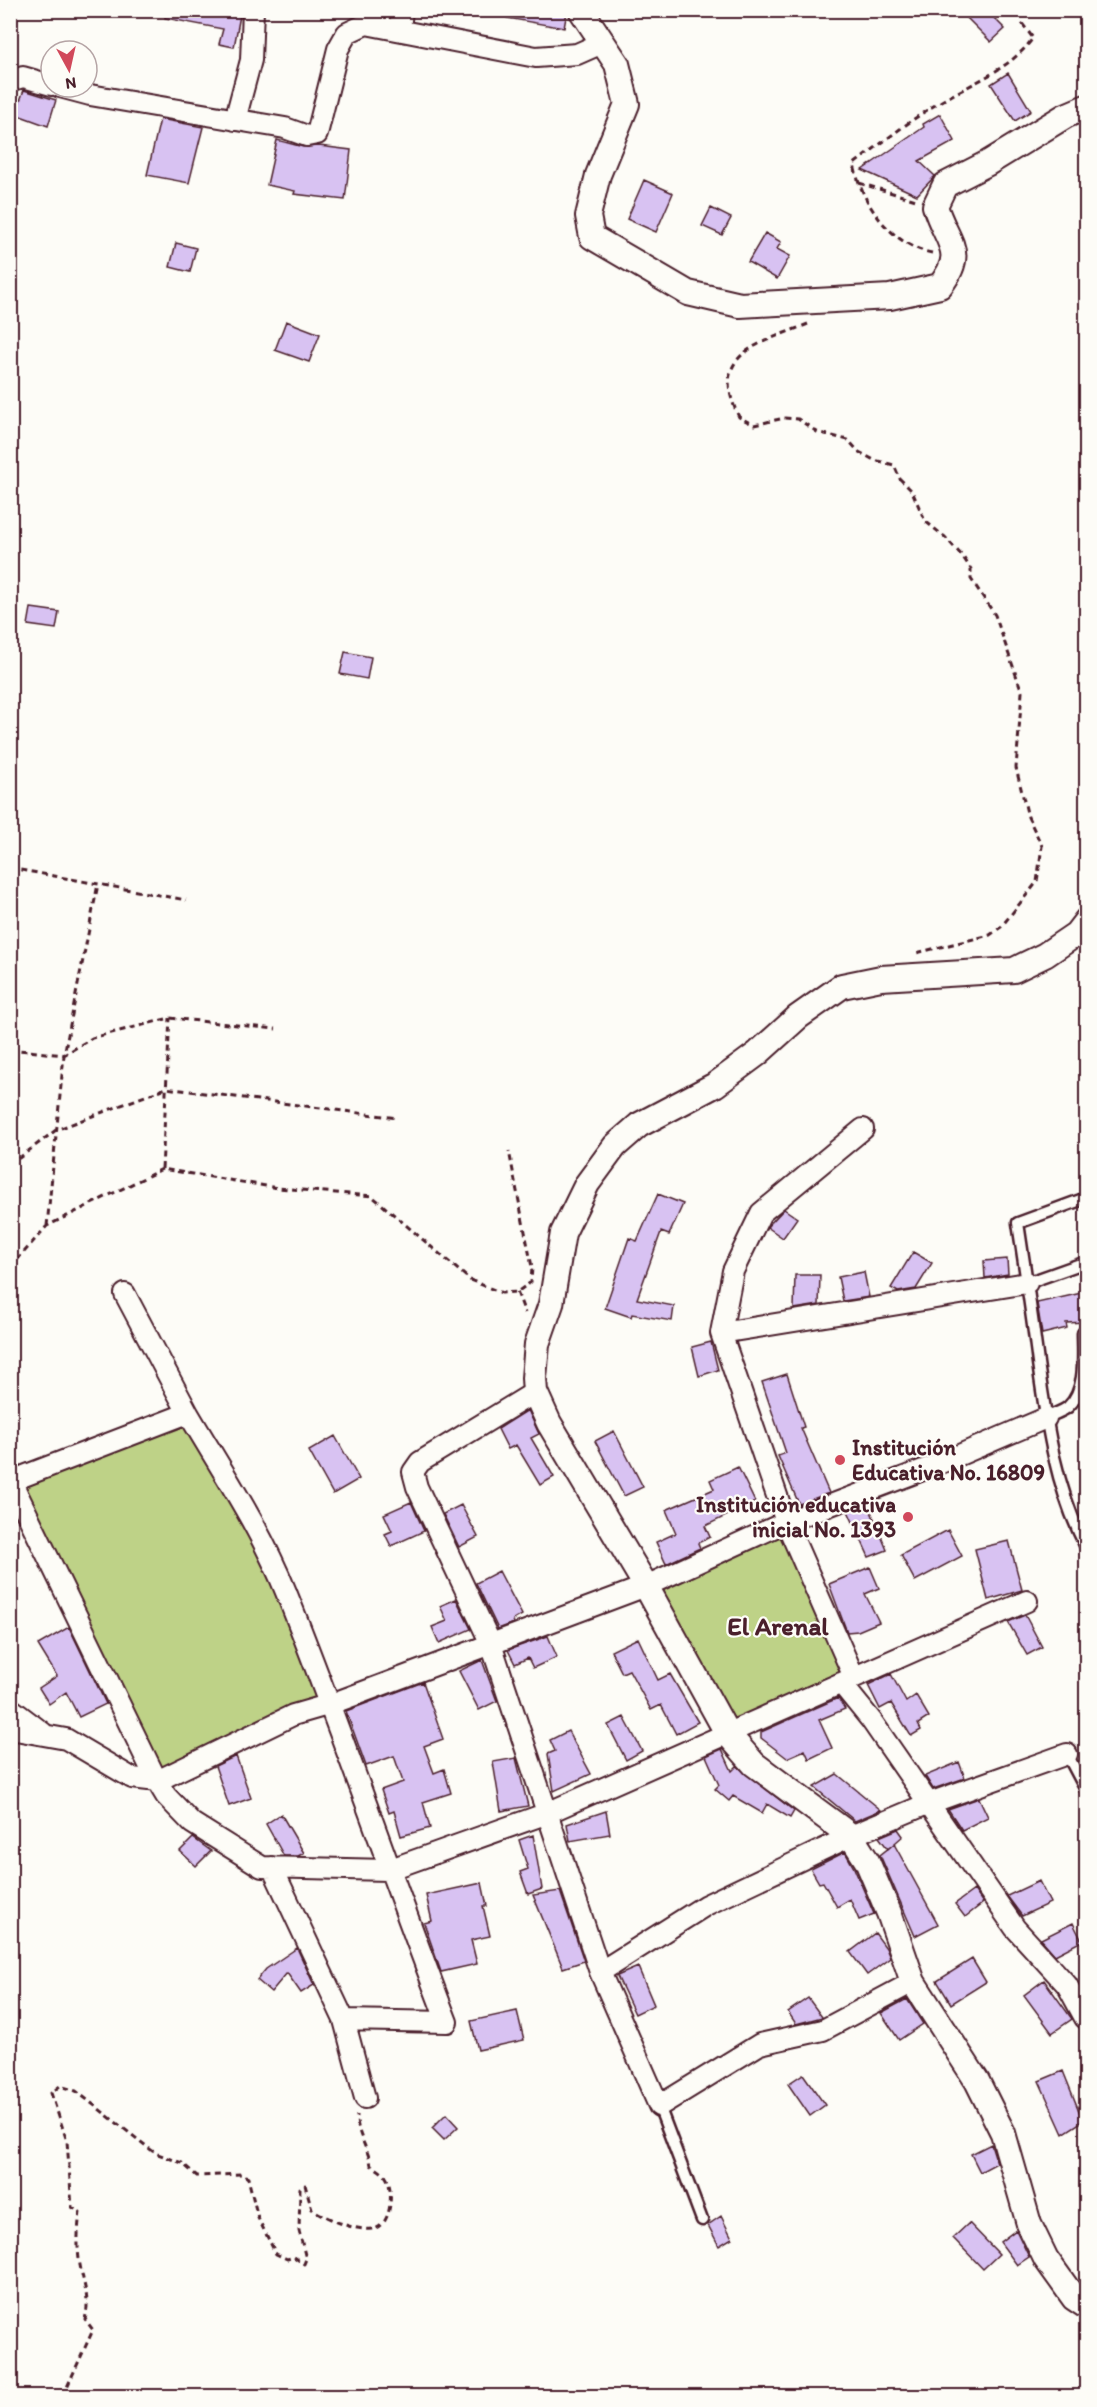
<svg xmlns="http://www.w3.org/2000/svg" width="1097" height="2407" viewBox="0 0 1097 2407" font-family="Itim,sans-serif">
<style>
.green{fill:#bed287;stroke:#847859;stroke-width:1.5}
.building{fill:#d8c2f2;stroke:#4a1f2b;stroke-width:1.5}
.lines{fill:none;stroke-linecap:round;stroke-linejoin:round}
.service-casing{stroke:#4a1f2b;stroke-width:15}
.minor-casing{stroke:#4a1f2b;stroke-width:24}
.tertiary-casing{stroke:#4a1f2b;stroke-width:28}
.path{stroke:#4a1f2b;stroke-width:3;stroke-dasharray:6 4.5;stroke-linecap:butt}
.service{stroke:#fdfcf7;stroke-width:10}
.minor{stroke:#fdfcf7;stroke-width:20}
.tertiary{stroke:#fdfcf7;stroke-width:24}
.poi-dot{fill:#d1495b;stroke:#fdfcf7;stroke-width:2}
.labels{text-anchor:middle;stroke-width:4.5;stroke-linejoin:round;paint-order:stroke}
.poi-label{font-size:22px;font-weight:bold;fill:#4a1f2b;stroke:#fdfcf7;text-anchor:start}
.quarter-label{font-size:26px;font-weight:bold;fill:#4a1f2b;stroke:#fdfcf7}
</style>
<rect width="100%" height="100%" fill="#fdfcf7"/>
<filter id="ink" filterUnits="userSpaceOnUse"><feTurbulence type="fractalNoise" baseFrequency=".0167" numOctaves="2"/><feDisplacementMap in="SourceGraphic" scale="12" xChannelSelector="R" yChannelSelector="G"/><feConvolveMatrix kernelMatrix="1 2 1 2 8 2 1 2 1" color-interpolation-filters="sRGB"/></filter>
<g filter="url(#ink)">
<path class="green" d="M 187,1420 L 283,1597 L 325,1701 L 160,1774 L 19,1485 Z
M 785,1528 L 848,1676 L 728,1730 L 650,1588 Z"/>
<path class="building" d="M 165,10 L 241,10 L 234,47 L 219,44 L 223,29 L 165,18 Z
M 508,10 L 567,10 L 567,12 L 564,28 L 507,18 Z
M 975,10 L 986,10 L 1005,29 L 991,42 L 967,18 Z
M 1008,73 L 1031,111 L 1015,121 L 991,84 Z
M 24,90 L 56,100 L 48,126 L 15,114 Z
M 940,114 L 955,141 L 919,161 L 935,176 L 917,195 L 862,170 L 924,127 L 923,124 Z
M 160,119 L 203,127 L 189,183 L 147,175 Z
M 277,140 L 303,147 L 319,146 L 351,150 L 345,200 L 294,194 L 295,191 L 267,185 Z
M 644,180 L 673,193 L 656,232 L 627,219 Z
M 711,208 L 731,218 L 722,235 L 702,226 Z
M 765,233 L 781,242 L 777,249 L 790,256 L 777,279 L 748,262 Z
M 176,243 L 196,248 L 190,272 L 170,267 Z
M 286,321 L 320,334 L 309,362 L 275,350 Z
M 31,608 L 59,612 L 56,629 L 28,625 Z
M 345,652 L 371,657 L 367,679 L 340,674 Z
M 658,1194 L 683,1204 L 669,1235 L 661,1232 L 637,1299 L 674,1306 L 672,1321 L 632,1314 L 631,1317 L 605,1308 L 629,1238 L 637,1241 Z
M 784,1209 L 797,1218 L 783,1238 L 767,1227 Z
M 913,1252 L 932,1263 L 916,1289 L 898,1292 L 891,1288 Z
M 1007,1259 L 1008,1274 L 985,1278 L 984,1261 Z
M 864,1272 L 869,1297 L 843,1301 L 838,1277 Z
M 795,1275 L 820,1275 L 819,1305 L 794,1309 Z
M 1086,1292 L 1086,1322 L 1066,1323 L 1067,1328 L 1042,1334 L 1037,1303 Z
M 711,1342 L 718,1370 L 699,1376 L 692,1347 Z
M 787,1374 L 804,1427 L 801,1428 L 829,1493 L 799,1504 L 778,1456 L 786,1453 L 762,1382 Z
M 528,1410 L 539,1434 L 531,1438 L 554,1477 L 540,1485 L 516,1445 L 508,1449 L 498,1429 Z
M 614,1431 L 643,1487 L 624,1496 L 595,1441 Z
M 335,1436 L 359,1479 L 333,1494 L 309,1451 Z
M 738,1467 L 755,1502 L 705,1526 L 710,1537 L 698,1543 L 700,1548 L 666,1564 L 656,1542 L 676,1533 L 666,1510 L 714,1489 L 710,1480 Z
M 411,1502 L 424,1531 L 391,1546 L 385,1534 L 392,1531 L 384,1514 Z
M 868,1504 L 887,1550 L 869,1557 L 848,1511 Z
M 461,1505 L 478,1537 L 459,1547 L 443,1514 Z
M 948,1530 L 962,1556 L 915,1581 L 901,1555 Z
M 1009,1541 L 1022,1590 L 988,1600 L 975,1549 Z
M 870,1567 L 879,1588 L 865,1594 L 879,1622 L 858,1631 L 847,1632 L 829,1584 Z
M 499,1571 L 522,1615 L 513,1620 L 514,1623 L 498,1629 L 476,1583 Z
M 456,1599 L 471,1629 L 439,1643 L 432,1627 L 447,1621 L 440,1606 Z
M 1025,1615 L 1042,1647 L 1027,1655 L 1008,1622 Z
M 69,1627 L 106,1704 L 79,1717 L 66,1692 L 49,1704 L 39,1688 L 57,1676 L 38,1645 Z
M 548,1636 L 557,1657 L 533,1668 L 528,1658 L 515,1664 L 508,1650 Z
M 638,1638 L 658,1680 L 670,1674 L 698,1722 L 676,1734 L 661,1705 L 651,1710 L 629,1670 L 622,1673 L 611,1651 Z
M 482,1660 L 497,1701 L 479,1710 L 459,1671 Z
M 891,1674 L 906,1702 L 916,1695 L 929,1717 L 918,1724 L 921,1730 L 911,1736 L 891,1703 L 880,1709 L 868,1685 Z
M 423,1682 L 443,1739 L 424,1746 L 434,1773 L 444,1769 L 451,1793 L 423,1802 L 430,1828 L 401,1836 L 394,1811 L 389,1813 L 381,1790 L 403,1782 L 394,1756 L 366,1766 L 346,1711 Z
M 838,1698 L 845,1709 L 819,1720 L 832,1748 L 809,1759 L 805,1750 L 787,1758 L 761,1738 L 761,1732 Z
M 624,1717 L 642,1751 L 626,1760 L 608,1725 Z
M 568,1731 L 591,1774 L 554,1791 L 548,1754 L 555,1751 L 550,1740 Z
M 722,1749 L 732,1771 L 737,1766 L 794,1811 L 790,1818 L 767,1804 L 762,1813 L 733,1796 L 729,1801 L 715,1789 L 719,1785 L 706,1756 Z
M 236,1756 L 251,1798 L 229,1806 L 215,1766 Z
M 516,1758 L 528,1806 L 501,1811 L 493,1762 Z
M 959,1762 L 965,1778 L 933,1789 L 925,1776 Z
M 837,1774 L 881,1810 L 855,1821 L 814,1787 Z
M 979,1798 L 988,1817 L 962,1830 L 948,1809 Z
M 606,1811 L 610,1834 L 570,1841 L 567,1824 Z
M 281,1814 L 304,1853 L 298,1856 L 284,1856 L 266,1824 Z
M 898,1829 L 903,1836 L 888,1849 L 879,1837 Z
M 533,1835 L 542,1889 L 528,1894 L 520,1872 L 528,1869 L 519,1840 Z
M 193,1838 L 211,1851 L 196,1866 L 180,1851 Z
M 894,1844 L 938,1924 L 915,1936 L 880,1855 Z
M 845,1852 L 854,1868 L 874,1914 L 859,1920 L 850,1899 L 837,1907 L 823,1882 L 819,1883 L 811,1869 Z
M 1039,1881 L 1050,1903 L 1022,1916 L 1007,1896 Z
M 482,1883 L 487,1906 L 483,1906 L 490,1936 L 471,1940 L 477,1964 L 441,1972 L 424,1923 L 432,1921 L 426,1895 Z
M 974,1890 L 983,1903 L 965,1917 L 955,1904 Z
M 560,1891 L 584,1961 L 563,1968 L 533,1895 Z
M 1073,1923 L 1082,1941 L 1055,1955 L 1041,1939 Z
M 875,1933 L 886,1948 L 890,1958 L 867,1975 L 850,1952 Z
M 297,1948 L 314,1985 L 301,1993 L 287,1973 L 271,1992 L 257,1980 L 266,1969 Z
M 972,1959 L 986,1982 L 951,2004 L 937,1981 Z
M 638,1967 L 654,2005 L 635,2014 L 617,1976 Z
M 1044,1980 L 1072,2019 L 1052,2033 L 1024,1995 Z
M 808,1998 L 822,2017 L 796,2024 L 788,2012 Z
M 907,1999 L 923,2024 L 899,2040 L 881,2013 Z
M 517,2011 L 524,2040 L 478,2050 L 471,2021 Z
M 1063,2071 L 1083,2121 L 1063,2134 L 1039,2081 Z
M 803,2074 L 825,2105 L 810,2116 L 788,2084 Z
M 446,2114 L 458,2127 L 444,2140 L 432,2128 Z
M 991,2144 L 997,2163 L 980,2172 L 971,2154 Z
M 721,2216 L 732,2238 L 719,2246 L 708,2225 Z
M 969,2223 L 999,2254 L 983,2269 L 953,2238 Z
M 1016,2230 L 1029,2257 L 1017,2265 L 1000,2242 Z"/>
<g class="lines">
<defs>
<path id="service" d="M 1086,1198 L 1018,1223 C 1025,1269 1032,1316 1038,1363 C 1047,1427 1056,1489 1086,1547
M 1027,1283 L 1086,1262
M 1046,1418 C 1053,1414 1062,1412 1068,1407 C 1087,1390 1083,1355 1083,1333
M 1067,1754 L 1086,1790
M 659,2106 L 702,2220"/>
<path id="minor" d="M 400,30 L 402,10
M 10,81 L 23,77 L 51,85
M 60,87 L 90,95 L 285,128 L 307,136 L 317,134 L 338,49 L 347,33 L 366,24 L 536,57 L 577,54 L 602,43
M 235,120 L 251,60 L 253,10
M 125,1294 L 188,1413
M 721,1333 L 1027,1283
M 535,1392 L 420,1462 L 413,1472 L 417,1487 L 491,1644 L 600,1972 L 659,2106 L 760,2044 L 823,2030 L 913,1982
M 854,1677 L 786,1522 L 721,1333 L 733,1271 L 761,1213 L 863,1129
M 841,1683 L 871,1720 L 1015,1928 L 1067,1985 L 1085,2018
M 10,1708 L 43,1733
M 10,1729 L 66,1739 L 132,1778 L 157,1781 L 166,1796 L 192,1823 L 262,1867 L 388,1870 L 545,1814 L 1027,1601
M 272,1867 L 344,2020 L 365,2098
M 600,1972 L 706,1905 L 851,1836 L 927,1804 L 1067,1754
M 344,2020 L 447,2022 C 392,1879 343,1734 286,1592 C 261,1529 222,1471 188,1413 L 11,1481 L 157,1781 L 293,1715 L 331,1704 L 646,1586 L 786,1522 L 936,1465 L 1046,1418"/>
<path id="tertiary" d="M 581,10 L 617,64 L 627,104 L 598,175 L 588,216 L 592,237 L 688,293 L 740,305 L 890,297 L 940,286 C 967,251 947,244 935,206 L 945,185 L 988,163 L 1065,116 L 1086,107
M 1086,921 L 1076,934 L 1045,955 L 1014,970 L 881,978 L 842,986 L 798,1017 L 757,1054 L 715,1085 L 639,1125 L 615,1146 L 587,1184 L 563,1233 L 551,1304 L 537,1344 L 534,1378 L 535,1392 L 549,1423 L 646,1586 L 727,1733 L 754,1764 L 851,1836 L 867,1861 L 889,1913 L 913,1982 L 977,2081 L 1003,2133 L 1029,2224 L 1046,2259 L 1074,2298 L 1086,2306"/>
</defs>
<use href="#service" class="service-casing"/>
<use href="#minor" class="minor-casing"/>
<use href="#tertiary" class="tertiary-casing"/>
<path class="path" d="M 859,183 L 916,200
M 932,253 C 891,245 861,203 854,164 C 882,143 910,120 940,102 C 972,83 1011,69 1033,38 L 1021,22
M 808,324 C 759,344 707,353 739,417 L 754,425 L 784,418 L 798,419 L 817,432 L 848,440 L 859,452 L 874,460 L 894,465 L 900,479 L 912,491 L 925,521 L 945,537 L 963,557 L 971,569 L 971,579 L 995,615 L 1022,692 L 1016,768 L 1028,817 L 1042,846 L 1037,882 L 1001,927 L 990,935 L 916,953
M 10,868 L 186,900
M 10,1049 L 64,1055 L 92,1038 L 170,1018 L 276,1029
M 10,1165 L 56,1130 L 166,1088 L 398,1118
M 162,1169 L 170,1018
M 47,1226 L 64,1055 L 98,884
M 10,1268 L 47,1226 L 162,1169 L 278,1188 L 372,1196 L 470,1280 L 502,1293 L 517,1292 L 531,1282 L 532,1267 L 509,1151
M 517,1292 L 525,1313
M 63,2396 L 93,2330 L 85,2319 C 91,2298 82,2281 79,2259 C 77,2243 78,2228 80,2212 L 72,2207 L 67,2141 L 51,2093 L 60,2086 L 76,2091 L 155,2153 L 182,2163 L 197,2176 L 243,2174 L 248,2178 L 258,2218 L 276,2254 L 287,2259 L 294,2257 L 304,2264 L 306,2259 L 299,2231 L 300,2188 L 305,2185 L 312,2209 C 328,2219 354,2231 373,2229 C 392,2227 394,2189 386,2177 C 383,2172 375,2168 371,2165 C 368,2148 356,2133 357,2115"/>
<use href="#service" class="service"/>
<use href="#minor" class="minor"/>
<use href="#tertiary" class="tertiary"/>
</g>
</g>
<g class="poi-dot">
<circle cx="840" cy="1460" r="6"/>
<circle cx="908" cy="1517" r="6"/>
</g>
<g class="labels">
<g class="poi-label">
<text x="852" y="1455">Institución<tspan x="852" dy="25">Educativa No. 16809</tspan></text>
<text x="896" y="1512" text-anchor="end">Institución educativa<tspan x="896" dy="25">inicial No. 1393</tspan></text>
</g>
<g class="quarter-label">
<text x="778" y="1635">El Arenal</text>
</g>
</g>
<rect width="1097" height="2407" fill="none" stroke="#fdfcf7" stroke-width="36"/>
<rect x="18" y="18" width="1061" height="2371" fill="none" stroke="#4a1f2b" stroke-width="2" filter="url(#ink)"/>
<g transform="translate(69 69) rotate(172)"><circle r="28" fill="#fdfcf7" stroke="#b5a4a5" stroke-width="1.5"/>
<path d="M0-4.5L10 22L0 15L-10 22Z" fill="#d1495b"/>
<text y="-9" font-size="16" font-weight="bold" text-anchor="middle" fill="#4a1f2b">N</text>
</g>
</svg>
